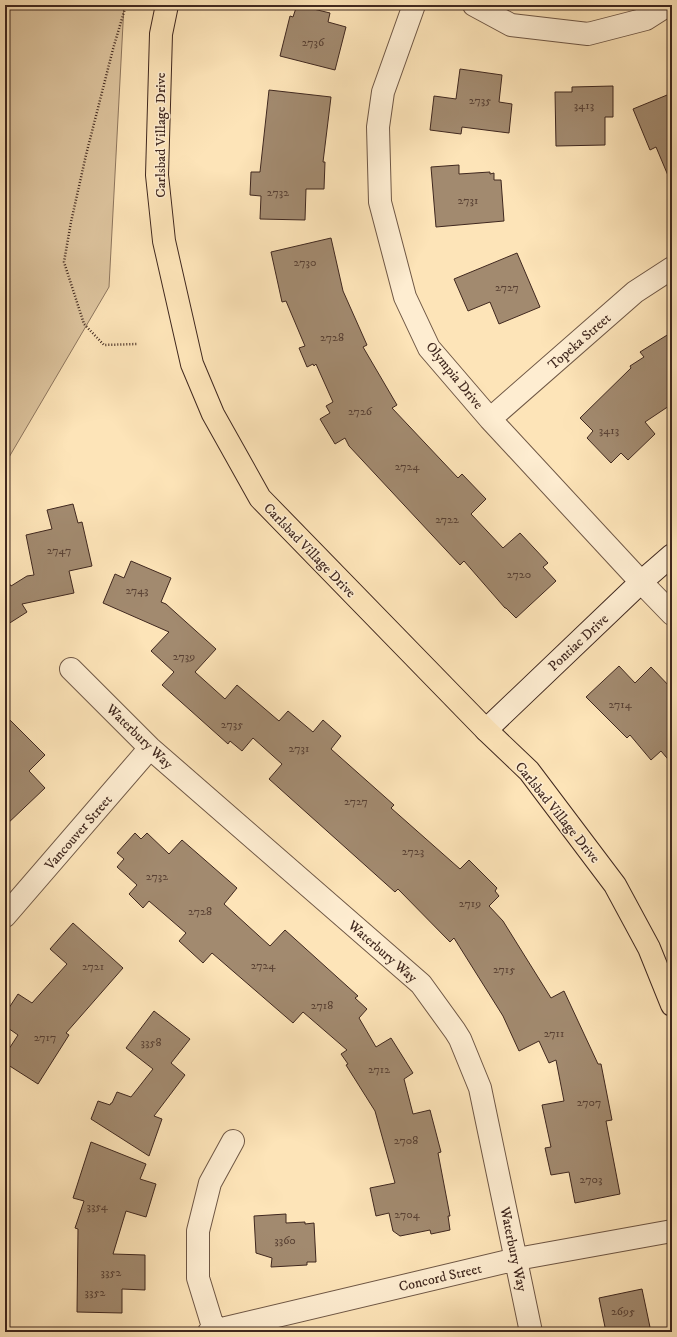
<svg xmlns="http://www.w3.org/2000/svg" width="677" height="1337" viewBox="0 0 677 1337" font-family="'IM FELL DW Pica',serif">
<style>
.green{fill:#ddc49e;stroke:#8e765e}
.building{fill:#a28a6f;stroke:#40281f}
.lines{fill:none;stroke-linecap:round;stroke-linejoin:round}
.street-casing{stroke:#6f5745;stroke-width:24}
.secondary-casing{stroke:#40281f;stroke-width:24}
.primary-casing{stroke:#40281f;stroke-width:24}
.path{stroke:#40281f;stroke-width:2.5;stroke-dasharray:1 2;stroke-linecap:butt}
.street{stroke:#feedd1;stroke-width:22}
.secondary{stroke:#feedd1;stroke-width:22}
.primary{stroke:#fde4b8;stroke-width:22}
.labels{text-anchor:middle;stroke-width:3;stroke-linejoin:round;paint-order:stroke}
.number-label{font-size:12px;fill:#584033}
.street-label{font-size:14px;fill:#40281f;stroke:#feedd1}
</style>
<rect width="100%" height="100%" fill="#fde4b8"/>
<filter id="stains"><feTurbulence type="fractalNoise" baseFrequency=".005" numOctaves="4"/><feColorMatrix values="0 0 0 0 .2 0 0 0 0 .09 0 0 0 0 .02 0 0 0 .5 -.17"/></filter>
<radialGradient id="worn" r=".72"><stop offset=".6" stop-color="#630" stop-opacity="0"/><stop offset="1" stop-color="#630" stop-opacity=".3"/></radialGradient>
<path class="green" d="M 5,5 L 124,5 L 109,287 L 5,464 Z"/>
<path class="building" d="M 297,5 L 330,13 L 328,22 L 346,27 L 335,70 L 280,56 L 290,16 L 293,17 Z
M 460,69 L 502,75 L 499,102 L 512,104 L 509,133 L 462,127 L 461,134 L 430,130 L 434,96 L 456,99 Z
M 613,86 L 613,117 L 605,117 L 605,145 L 556,146 L 555,92 L 572,92 L 572,87 Z
M 269,90 L 331,97 L 323,162 L 325,162 L 324,189 L 306,189 L 305,220 L 260,219 L 261,196 L 250,195 L 251,172 L 260,172 Z
M 672,93 L 672,185 L 656,147 L 650,150 L 633,109 Z
M 459,165 L 459,174 L 490,172 L 490,174 L 494,173 L 494,180 L 501,180 L 504,221 L 436,227 L 431,167 Z
M 331,238 L 343,291 L 367,345 L 363,347 L 397,405 L 392,408 L 458,478 L 462,474 L 486,499 L 471,514 L 503,548 L 520,533 L 548,563 L 543,567 L 556,581 L 516,618 L 506,608 L 505,608 L 464,561 L 460,565 L 349,446 L 345,438 L 335,444 L 320,419 L 330,413 L 326,406 L 333,402 L 316,364 L 314,366 L 313,364 L 307,367 L 299,348 L 305,346 L 286,301 L 282,302 L 271,252 Z
M 517,253 L 540,307 L 499,324 L 490,302 L 468,311 L 454,279 Z
M 672,332 L 672,404 L 645,422 L 655,434 L 628,460 L 621,453 L 611,463 L 587,438 L 593,431 L 580,418 L 631,368 L 630,366 L 644,357 L 640,352 Z
M 73,504 L 78,523 L 82,522 L 92,566 L 69,571 L 74,593 L 22,604 L 27,612 L 5,626 L 5,577 L 11,586 L 27,576 L 34,575 L 26,535 L 52,529 L 47,510 Z
M 131,561 L 171,578 L 161,602 L 166,604 L 216,649 L 195,672 L 225,699 L 237,685 L 279,721 L 288,711 L 313,732 L 323,720 L 341,736 L 331,749 L 394,805 L 391,808 L 460,869 L 469,860 L 497,888 L 495,891 L 499,896 L 489,906 L 503,921 L 551,998 L 564,991 L 598,1064 L 601,1064 L 612,1120 L 606,1121 L 620,1194 L 575,1203 L 569,1172 L 551,1175 L 545,1148 L 551,1147 L 542,1105 L 564,1101 L 556,1060 L 549,1063 L 539,1041 L 519,1051 L 503,1016 L 454,938 L 450,942 L 398,889 L 395,892 L 269,779 L 282,764 L 253,738 L 242,751 L 230,741 L 228,744 L 162,685 L 174,672 L 151,651 L 169,632 L 103,603 L 115,574 L 124,578 Z
M 619,666 L 635,683 L 651,667 L 672,689 L 672,764 L 661,751 L 651,760 L 630,735 L 627,738 L 586,697 Z
M 5,715 L 45,755 L 29,771 L 45,788 L 5,826 Z
M 135,833 L 141,839 L 147,833 L 169,854 L 182,840 L 237,888 L 224,904 L 270,946 L 285,930 L 358,996 L 355,998 L 367,1009 L 359,1018 L 376,1047 L 391,1038 L 413,1073 L 404,1079 L 413,1114 L 430,1110 L 441,1152 L 438,1153 L 450,1216 L 448,1216 L 450,1230 L 431,1234 L 430,1230 L 400,1236 L 393,1231 L 389,1213 L 376,1216 L 370,1188 L 395,1183 L 375,1111 L 346,1065 L 348,1064 L 341,1054 L 347,1050 L 303,1012 L 293,1023 L 212,953 L 203,963 L 179,941 L 186,933 L 149,901 L 143,908 L 129,894 L 137,885 L 117,867 L 124,859 L 117,853 Z
M 73,923 L 123,968 L 66,1033 L 69,1035 L 38,1084 L 5,1063 L 5,1055 L 18,1035 L 5,1026 L 5,1014 L 18,994 L 32,1003 L 67,964 L 50,949 Z
M 154,1011 L 190,1039 L 171,1063 L 185,1075 L 154,1116 L 162,1119 L 149,1156 L 91,1119 L 98,1101 L 110,1105 L 111,1103 L 112,1103 L 117,1092 L 131,1097 L 153,1069 L 126,1048 Z
M 91,1142 L 146,1164 L 140,1179 L 156,1184 L 146,1217 L 126,1211 L 113,1254 L 145,1255 L 145,1290 L 122,1289 L 122,1313 L 77,1312 L 78,1229 L 75,1228 L 84,1201 L 73,1198 Z
M 286,1214 L 286,1223 L 305,1222 L 305,1224 L 314,1223 L 316,1262 L 307,1262 L 307,1265 L 271,1267 L 272,1258 L 256,1253 L 254,1216 Z
M 642,1289 L 651,1332 L 606,1332 L 599,1298 Z"/>
<g class="lines">
<defs>
<path id="street" d="M 414,5 L 383,92 L 378,127 L 380,202 L 405,297 L 429,348 L 490,419 L 641,582 L 672,614
M 474,5 L 511,25 L 588,34 L 646,19 L 668,5
M 490,419 L 635,292 L 672,268
M 71,669 L 150,748 L 421,984 L 455,1031 L 460,1039 L 480,1088 L 531,1332
M 5,916 L 150,748
M 214,1330 L 198,1278 L 198,1231 L 210,1183 L 233,1141
M 209,1332 L 517,1259 L 672,1231"/>
<path id="secondary" d="M 486,730 L 641,582 L 672,555"/>
<path id="primary" d="M 167,5 L 161,34 L 157,175 L 164,241 L 192,364 L 213,414 L 260,498 L 486,730 L 529,771 L 615,885 L 649,948 L 672,1005"/>
</defs>
<use href="#street" class="street-casing"/>
<use href="#secondary" class="secondary-casing"/>
<use href="#primary" class="primary-casing"/>
<path class="path" d="M 126,5 L 113,49 L 86,155 L 71,222 L 64,262 L 84,324 L 104,345 L 137,344"/>
<use href="#street" class="street"/>
<use href="#secondary" class="secondary"/>
<use href="#primary" class="primary"/>
</g>
<g class="labels">
<g class="number-label">
<text x="313" y="46">2736</text>
<text x="480" y="104">2735</text>
<text x="584" y="109">3413</text>
<text x="278" y="196">2732</text>
<text x="468" y="204">2731</text>
<text x="305" y="266">2730</text>
<text x="507" y="291">2727</text>
<text x="332" y="341">2728</text>
<text x="360" y="415">2726</text>
<text x="609" y="434">3413</text>
<text x="407" y="470">2724</text>
<text x="447" y="523">2722</text>
<text x="59" y="554">2747</text>
<text x="519" y="578">2720</text>
<text x="137" y="594">2743</text>
<text x="184" y="660">2739</text>
<text x="620" y="708">2714</text>
<text x="232" y="728">2735</text>
<text x="299" y="752">2731</text>
<text x="356" y="805">2727</text>
<text x="413" y="855">2723</text>
<text x="157" y="880">2732</text>
<text x="470" y="907">2719</text>
<text x="200" y="915">2728</text>
<text x="263" y="969">2724</text>
<text x="93" y="970">2721</text>
<text x="504" y="973">2715</text>
<text x="322" y="1009">2718</text>
<text x="554" y="1037">2711</text>
<text x="45" y="1041">2717</text>
<text x="151" y="1046">3358</text>
<text x="379" y="1073">2712</text>
<text x="589" y="1106">2707</text>
<text x="406" y="1144">2708</text>
<text x="591" y="1183">2703</text>
<text x="97" y="1210">3354</text>
<text x="407" y="1218">2704</text>
<text x="285" y="1244">3360</text>
<text x="111" y="1276">3352</text>
<text x="95" y="1296">3352</text>
<text x="623" y="1315">2695</text>
</g>
<g class="street-label">
<text transform="translate(160 135) rotate(-90)" y="5">Carlsbad Village Drive</text>
<text transform="translate(579 341) rotate(-41)" y="5">Topeka Street</text>
<text transform="translate(455 375) rotate(51)" y="5">Olympia Drive</text>
<text transform="translate(310 550) rotate(46)" y="5">Carlsbad Village Drive</text>
<text transform="translate(578 642) rotate(-43)" y="5">Pontiac Drive</text>
<text transform="translate(140 736) rotate(44)" y="5">Waterbury Way</text>
<text transform="translate(558 812) rotate(51)" y="5">Carlsbad Village Drive</text>
<text transform="translate(78 832) rotate(-49)" y="5">Vancouver Street</text>
<text transform="translate(383 951) rotate(41)" y="5">Waterbury Way</text>
<text transform="translate(514 1249) rotate(78)" y="5">Waterbury Way</text>
<text transform="translate(440 1277) rotate(-13)" y="5">Concord Street</text>
</g>
</g>
<rect width="677" height="1337" fill="none" stroke="#fde4b8" stroke-width="20"/>
<rect x="6" y="6" width="665" height="1325" fill="none" stroke="#40281f" stroke-width="2"/>
<rect x="10" y="10" width="657" height="1317" fill="none" stroke="#40281f"/>
<rect width="100%" height="100%" filter="url(#stains)"/>
<rect width="100%" height="100%" fill="url(#worn)"/>
</svg>
